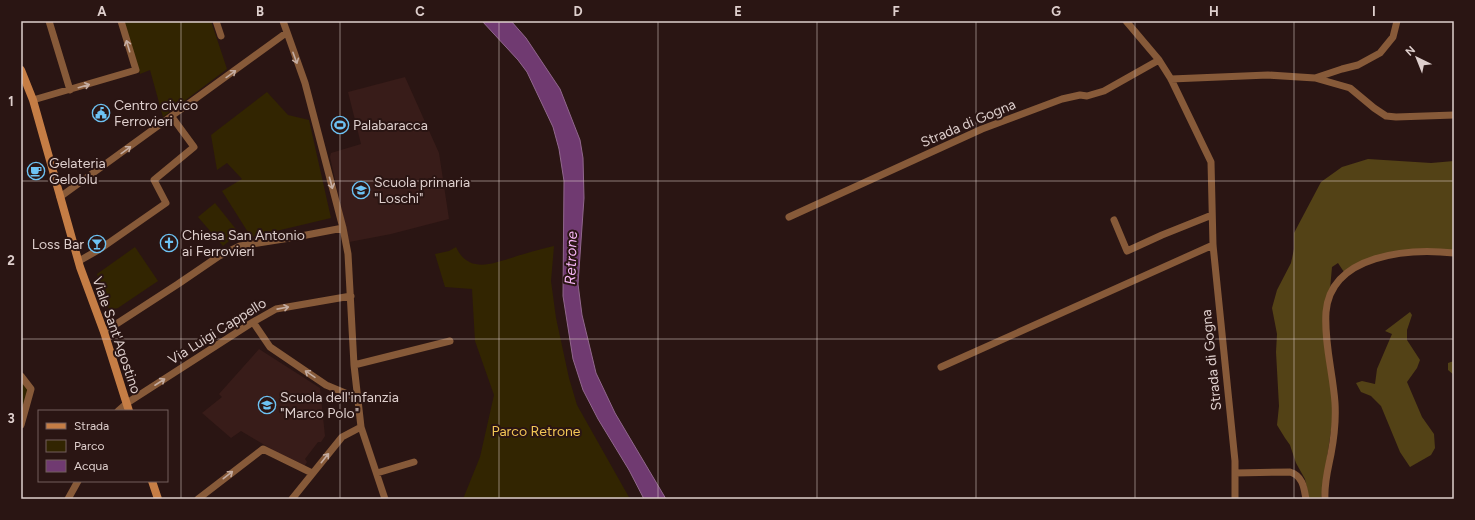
<svg xmlns="http://www.w3.org/2000/svg" width="1475" height="520" viewBox="0 0 1475 520" font-family="Figtree,sans-serif">
<style>
.built{fill:#381c19}
.green{fill:#322501}
.forest{fill:#534216}
.water{fill:#703a71;stroke:#91678d}
.lines{fill:none;stroke-linecap:round;stroke-linejoin:round}
.minor{stroke:#875a39;stroke-width:7}
.secondary{stroke:#c57d45;stroke-width:8}
.oneway{stroke:#c4aca1}
.grid{fill:none;stroke:#decfcd;stroke-width:1;stroke-opacity:0.55}
.labels{text-anchor:middle;stroke-width:4;stroke-linejoin:round;paint-order:stroke}
.poi-label{font-size:14px;fill:#decfcd;stroke:#2a1513;text-anchor:start}
.street-label{font-size:14px;fill:#decfcd;stroke:#2a1513}
.park-label{font-size:14px;fill:#f2c655;stroke:#2a1513}
.water-label{font-size:15px;font-style:italic;fill:#f6b6f6;stroke:#2a1513}
.neatline{fill:none;stroke:#decfcd;stroke-width:1.5}
.grid-label{font-size:13px;text-anchor:middle;font-weight:bold;fill:#decfcd}
</style>
<rect width="100%" height="100%" fill="#2a1513"/>
<path class="built" d="M 405,77 L 439,153 L 449,219 L 391,234 L 349,242 L 330,157 L 331,153 L 361,144 L 348,92 Z
M 259,349 L 320,388 L 325,436 L 321,442 L 318,442 L 305,459 L 307,462 L 303,468 L 241,431 L 231,438 L 202,413 L 222,397 L 219,394 Z"/>
<path class="green" d="M 124,21 L 211,21 L 227,69 L 163,117 L 150,70 L 140,74 Z
M 267,92 L 288,115 L 309,120 L 331,218 L 251,237 L 222,191 L 242,179 L 227,163 L 217,170 L 211,135 Z
M 215,203 L 239,233 L 223,246 L 198,217 Z
M 554,246 L 551,281 L 556,318 L 569,378 L 577,405 L 630,499 L 463,499 L 480,457 L 494,395 L 475,341 L 472,289 L 445,287 L 435,254 L 449,251 L 456,247 C 470,278 501,260 524,254 C 534,251 544,248 554,246 Z
M 135,247 L 158,281 L 118,308 L 109,310 L 97,274 Z
M 21,376 L 31,389 L 21,425 Z"/>
<path class="forest" d="M 1368,159 L 1431,163 L 1454,161 L 1454,254 L 1383,255 L 1346,275 L 1338,263 L 1332,267 L 1328,311 L 1334,410 L 1321,499 L 1309,499 L 1305,479 L 1296,463 L 1290,445 L 1285,438 L 1277,425 L 1279,406 L 1276,352 L 1277,334 L 1272,308 L 1277,290 L 1291,263 L 1294,249 L 1294,233 L 1321,182 L 1342,167 Z
M 1410,312 L 1412,315 L 1407,330 L 1407,340 L 1420,360 L 1417,368 L 1407,382 L 1422,417 L 1434,434 L 1435,448 L 1431,455 L 1410,467 L 1400,452 L 1381,406 L 1371,396 L 1361,392 L 1356,383 L 1362,381 L 1375,384 L 1377,369 L 1392,334 L 1385,331 Z
M 1454,361 L 1454,375 L 1448,370 L 1448,363 Z"/>
<path class="water" d="M 482,21 L 511,21 L 526,38 L 560,89 L 580,140 L 583,158 L 584,198 L 578,284 L 582,315 L 590,348 L 596,373 L 615,413 L 666,499 L 644,499 L 629,470 L 598,419 L 583,390 L 573,359 L 563,296 L 564,181 L 559,149 L 553,127 L 527,72 L 518,60 Z"/>
<g class="lines">
<path class="minor" d="M 49,21 L 70,90
M 216,21 L 221,36
M 283,21 L 305,83 L 343,228 L 348,254 L 354,365 L 361,427 L 385,499
M 1126,21 L 1159,60 L 1171,79 L 1211,162 L 1213,245 L 1235,461 L 1235,499
M 1315,78 L 1342,69 L 1358,65 L 1380,53 L 1393,37 L 1397,21
M 1171,79 L 1268,75 L 1315,78 L 1350,88 L 1374,108 L 1386,116 L 1396,117 L 1454,115
M 33,100 L 136,70 L 121,21
M 60,197 L 286,33
M 789,217 L 982,129 L 1062,99 L 1080,95 L 1087,96 L 1104,91 L 1159,60
M 1114,220 L 1127,251 L 1162,235 L 1212,215
M 79,261 L 100,249 L 166,203 L 154,180 L 194,147 L 172,117
M 253,322 L 270,347 L 326,385 L 357,398
M 104,332 L 178,284 L 219,256 L 240,246 L 296,237 L 343,228
M 354,365 L 450,341
M 941,367 L 1213,245
M 21,376 L 31,389 L 21,425
M 118,411 L 127,403 L 253,322 L 276,309 L 351,296
M 377,473 L 414,462
M 1235,473 L 1290,472 C 1303,476 1304,488 1306,499
M 68,499 L 78,481
M 198,499 L 263,449 L 312,473
M 292,499 L 342,437 L 361,427
M 1325,499 C 1324,483 1328,469 1331,454 C 1334,438 1336,419 1335,403 C 1333,373 1324,343 1326,312 C 1331,254 1409,248 1454,253"/>
<path class="secondary" d="M 21,70 L 33,100 L 80,267 L 104,332 L 129,411
M 152,481 L 158,499"/>
</g>
<defs><path id="oneway-shaft" d="M-6 0H5M1.5-3L5.5 0L1.5 3" fill="none" stroke-width="1.6" stroke-linecap="round" stroke-linejoin="round"/></defs>
<g class="oneway">
<use href="#oneway-shaft" transform="translate(128 46) rotate(-107)"/>
<use href="#oneway-shaft" transform="translate(295 58) rotate(70)"/>
<use href="#oneway-shaft" transform="translate(231 74) rotate(-36)"/>
<use href="#oneway-shaft" transform="translate(84 86) rotate(-16)"/>
<use href="#oneway-shaft" transform="translate(126 150) rotate(-36)"/>
<use href="#oneway-shaft" transform="translate(331 183) rotate(75)"/>
<use href="#oneway-shaft" transform="translate(283 308) rotate(-11)"/>
<use href="#oneway-shaft" transform="translate(310 374) rotate(-146)"/>
<use href="#oneway-shaft" transform="translate(160 382) rotate(-33)"/>
<use href="#oneway-shaft" transform="translate(325 458) rotate(-51)"/>
<use href="#oneway-shaft" transform="translate(228 475) rotate(-38)"/>
</g>
<path class="grid" d="M 181,21 L 181,499M 340,21 L 340,499M 499,21 L 499,499M 658,21 L 658,499M 817,21 L 817,499M 976,21 L 976,499M 1135,21 L 1135,499M 1294,21 L 1294,499M 21,181 L 1454,181M 21,339 L 1454,339"/>
<defs>
<symbol id="civic-ring" viewBox="-11 -11 22 22"><circle r="9.5" fill="#2a1513" stroke="#6dc2f3" stroke-width="1.5"/><path d="M-.6-6.5H3V-4.5H.6V-3L4-1V1h2V6H-6V1h2V-1L-.6-3ZM-1.2 2.5V6h2.4V2.5Z" fill="#6dc2f3"/></symbol>
<symbol id="stadium-ring" viewBox="-11 -11 22 22"><circle r="9.5" fill="#2a1513" stroke="#6dc2f3" stroke-width="1.5"/><path d="M0-5a6.5 5 0 1 0 0 10a6.5 5 0 1 0 0-10ZM-3.5-1.8h7v3.6h-7Z" fill="#6dc2f3"/></symbol>
<symbol id="cafe-ring" viewBox="-11 -11 22 22"><circle r="9.5" fill="#2a1513" stroke="#6dc2f3" stroke-width="1.5"/><path d="M-5.5-4.5H6V0H3Q3 3.5 0 3.5H-2.5Q-5.5 3.5-5.5 0ZM3-3.2v2h1.7v-2ZM-6 4.5H4V6H-6Z" fill="#6dc2f3"/></symbol>
<symbol id="school-ring" viewBox="-11 -11 22 22"><circle r="9.5" fill="#2a1513" stroke="#6dc2f3" stroke-width="1.5"/><path d="M0-5L7-2L0 1L-7-2ZM-4 1L0 2.5L4 1V4Q0 6-4 4Z" fill="#6dc2f3"/></symbol>
<symbol id="church-ring" viewBox="-11 -11 22 22"><circle r="9.5" fill="#2a1513" stroke="#6dc2f3" stroke-width="1.5"/><path d="M-1.2-6h2.4v3.5h3.3v2.4h-3.3V6h-2.4V-.1h-3.3v-2.4h3.3Z" fill="#6dc2f3"/></symbol>
<symbol id="bar-ring" viewBox="-11 -11 22 22"><circle r="9.5" fill="#2a1513" stroke="#6dc2f3" stroke-width="1.5"/><path d="M-6-5H6L.8 .8V4.5H3.5V6h-7V4.5H-.8V.8Z" fill="#6dc2f3"/></symbol>
</defs>
<g fill-rule="evenodd">
<use href="#civic-ring" x="91" y="103" width="20" height="20"/>
<use href="#stadium-ring" x="330" y="115" width="20" height="20"/>
<use href="#cafe-ring" x="26" y="161" width="20" height="20"/>
<use href="#school-ring" x="351" y="180" width="20" height="20"/>
<use href="#church-ring" x="159" y="233" width="20" height="20"/>
<use href="#bar-ring" x="87" y="234" width="20" height="20"/>
<use href="#school-ring" x="257" y="395" width="20" height="20"/>
</g>
<g class="labels">
<g class="poi-label">
<text x="114" y="110">Centro civico<tspan x="114" dy="16">Ferrovieri</tspan></text>
<text x="353" y="130">Palabaracca</text>
<text x="49" y="168">Gelateria<tspan x="49" dy="16">Geloblu</tspan></text>
<text x="374" y="187">Scuola primaria<tspan x="374" dy="16">"Loschi"</tspan></text>
<text x="182" y="240">Chiesa San Antonio<tspan x="182" dy="16">ai Ferrovieri</tspan></text>
<text x="84" y="249" text-anchor="end">Loss Bar</text>
<text x="280" y="402">Scuola dell'infanzia<tspan x="280" dy="16">"Marco Polo"</tspan></text>
</g>
<g class="street-label">
<text transform="translate(968 123) rotate(-23)" y="5">Strada di Gogna</text>
<text transform="translate(217 331) rotate(-32)" y="5">Via Luigi Cappello</text>
<text transform="translate(117 335) rotate(71)" y="5">Viale Sant'Agostino</text>
<text transform="translate(1211 360) rotate(-96)" y="5">Strada di Gogna</text>
</g>
<g class="park-label">
<text x="536" y="436">Parco Retrone</text>
</g>
<g class="water-label">
<text transform="translate(571 258) rotate(-88)" y="5">Retrone</text>
</g>
</g>
<rect width="1475" height="520" fill="none" stroke="#2a1513" stroke-width="44"/>
<rect x="38" y="410" width="130" height="72" fill="#2a1513" stroke="#725f5d"/>
<rect x="46" y="423" width="20" height="6" fill="#c57d45" stroke="#725f5d"/>
<text x="74" y="430" font-size="12" fill="#decfcd">Strada</text>
<rect x="46" y="440" width="20" height="12" fill="#322501" stroke="#725f5d"/>
<text x="74" y="450" font-size="12" fill="#decfcd">Parco</text>
<rect x="46" y="460" width="20" height="12" fill="#703a71" stroke="#725f5d"/>
<text x="74" y="470" font-size="12" fill="#decfcd">Acqua</text>
<g transform="translate(1417 58) rotate(317)" stroke="#2a1513" stroke-width="3" paint-order="stroke">
<path d="M0-3L7 15L0 10L-7 15Z" fill="#decfcd"/>
<text y="-6" font-size="11" font-weight="bold" text-anchor="middle" fill="#decfcd">N</text>
</g>
<rect x="22" y="22" width="1431" height="476" class="neatline"/>
<g class="grid-label">
<text x="102" y="16">A</text>
<text x="260" y="16">B</text>
<text x="420" y="16">C</text>
<text x="578" y="16">D</text>
<text x="738" y="16">E</text>
<text x="896" y="16">F</text>
<text x="1056" y="16">G</text>
<text x="1214" y="16">H</text>
<text x="1374" y="16">I</text>
<text x="11" y="106">1</text>
<text x="11" y="265">2</text>
<text x="11" y="423">3</text>
</g>
</svg>
